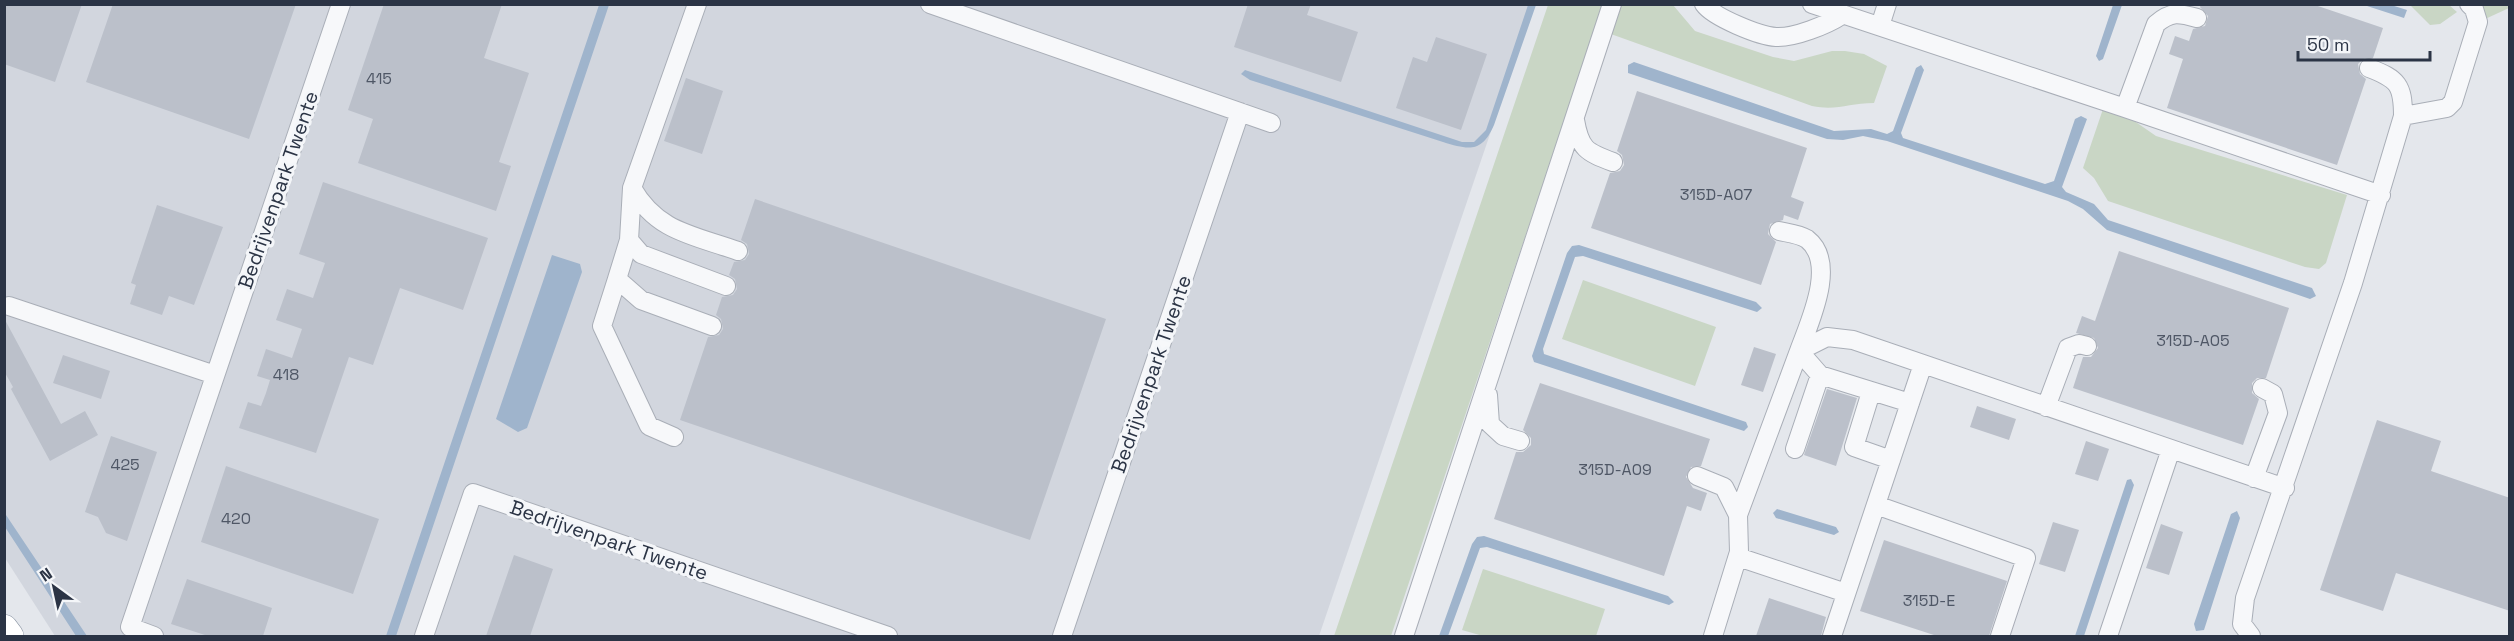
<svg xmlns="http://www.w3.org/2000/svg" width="2514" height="641" viewBox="0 0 2514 641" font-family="'Space Grotesk',sans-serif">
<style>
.built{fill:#d2d6de}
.green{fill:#c9d6c5}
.water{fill:#9fb4cc}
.building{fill:#bbc0ca}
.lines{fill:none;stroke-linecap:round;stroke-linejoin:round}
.minor-casing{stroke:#a9aeb7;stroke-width:20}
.highway-casing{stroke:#8b94a3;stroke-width:28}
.minor{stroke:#f7f8fa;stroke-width:18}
.highway{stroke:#fff;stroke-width:27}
.labels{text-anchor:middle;stroke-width:6;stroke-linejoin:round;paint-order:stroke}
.number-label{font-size:16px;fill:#4f5766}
.street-label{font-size:20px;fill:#2b3445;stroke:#f4f6f9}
</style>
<rect width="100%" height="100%" fill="#e4e7ec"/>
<path class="built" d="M 5,5 L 1534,5 L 1319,636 L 55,636 L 5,558 Z"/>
<path class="green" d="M 1548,5 L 1603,5 L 1391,636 L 1334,636 Z
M 1618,5 L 1673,5 L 1695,31 L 1773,57 L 1794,61 L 1832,51 L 1845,51 L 1864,54 L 1887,66 L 1874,103 C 1849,103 1837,111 1812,106 L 1608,33 Z
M 2410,5 L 2449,5 L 2457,12 L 2440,24 L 2430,25 Z
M 2476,5 L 2509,5 L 2509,8 L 2483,20 Z
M 2103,109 L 2130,118 L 2156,136 L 2347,195 L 2326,263 L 2319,269 L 2305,267 L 2108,201 L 2094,178 L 2083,168 Z
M 1583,280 L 1716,327 L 1695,386 L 1562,339 Z
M 1483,569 L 1605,609 L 1596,636 L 1483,636 L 1462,630 Z"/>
<path class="water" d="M 599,5 L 609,5 L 396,636 L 386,636 Z
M 1528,5 L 1536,5 L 1494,125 C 1482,153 1469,150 1443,142 L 1250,80 L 1241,74 L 1245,70 L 1462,142 L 1474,142 L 1486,130 Z
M 2113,5 L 2122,5 L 2103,59 L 2099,61 L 2096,56 Z
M 2364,5 L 2391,5 L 2407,10 L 2404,18 Z
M 1634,62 L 1834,131 L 1871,129 L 1887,134 L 1893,131 L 1916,68 L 1921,65 L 1924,70 L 1901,133 L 1903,138 L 2045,184 L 2054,181 L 2075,119 L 2081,116 L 2087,119 L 2062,187 L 2066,192 L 2094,204 L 2108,220 L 2312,288 L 2316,296 L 2310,299 L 2107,230 L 2083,209 L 2068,201 L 1887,141 L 1863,136 L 1843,140 L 1827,139 L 1628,73 L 1628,65 Z
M 1579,245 L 1756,302 L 1762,308 L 1757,312 L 1583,256 L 1575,257 L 1543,349 L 1544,354 L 1746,422 L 1748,427 L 1744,431 L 1534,362 L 1532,356 L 1567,253 L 1572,246 Z
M 552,255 L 580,264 L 582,272 L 527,428 L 518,432 L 496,419 Z
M 2131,479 L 2134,485 L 2084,636 L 2075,636 L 2127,480 Z
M 1777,509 L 1836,527 L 1839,532 L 1834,535 L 1776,518 L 1773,513 Z
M 2237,511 L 2240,518 L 2204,630 L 2196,631 L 2194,624 L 2231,514 Z
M 4,512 L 87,636 L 76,636 L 5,527 Z
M 1484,536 L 1668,596 L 1674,602 L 1669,605 L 1487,547 L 1480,548 L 1448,636 L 1439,636 L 1472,544 L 1477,537 Z"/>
<path class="building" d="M 4,4 L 82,4 L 55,82 L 4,64 Z
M 113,4 L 296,4 L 249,139 L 86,82 Z
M 384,4 L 502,4 L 484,58 L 529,73 L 499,162 L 511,166 L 496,211 L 358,163 L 373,119 L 348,110 Z
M 1248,4 L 1311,4 L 1307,15 L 1358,32 L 1341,82 L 1234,47 Z
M 2201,4 L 2312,4 L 2383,28 L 2373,58 L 2363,59 L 2358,64 L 2360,74 L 2366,79 L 2337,165 L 2167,108 L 2183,59 L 2169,54 L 2175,36 L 2189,41 L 2193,29 L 2205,26 L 2208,16 L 2200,7 Z
M 1436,37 L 1487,54 L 1461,130 L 1396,108 L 1413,57 L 1427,62 Z
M 686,78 L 723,91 L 702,154 L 664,141 Z
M 1637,91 L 1807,148 L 1791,197 L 1804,202 L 1798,220 L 1784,215 L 1783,220 L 1770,224 L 1768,234 L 1776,242 L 1761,285 L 1591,228 L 1610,173 L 1620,171 L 1624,165 L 1622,155 L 1617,151 Z
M 323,182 L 488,238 L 463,310 L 400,288 L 373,365 L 349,357 L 316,453 L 239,428 L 248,402 L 261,406 L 266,393 L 270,380 L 257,376 L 266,349 L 292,358 L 302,329 L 276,320 L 287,289 L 313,298 L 325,263 L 299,254 Z
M 755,199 L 1106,319 L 1030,540 L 680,420 L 708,337 L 719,335 L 723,329 L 721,319 L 716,315 L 722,297 L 733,295 L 737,289 L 735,279 L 729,275 L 734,262 L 745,260 L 749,254 L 747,244 L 741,240 Z
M 157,205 L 223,227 L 194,305 L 169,296 L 162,315 L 130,304 L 136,285 L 131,283 Z
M 2119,251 L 2289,308 L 2266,378 L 2257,378 L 2252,383 L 2252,393 L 2259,399 L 2243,445 L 2073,388 L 2083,357 L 2091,357 L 2098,348 L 2094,338 L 2076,333 L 2082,316 L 2095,321 Z
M 4,318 L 61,424 L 85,411 L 98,435 L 50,461 L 11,389 L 13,387 L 4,371 Z
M 1754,347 L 1776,354 L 1763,392 L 1741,385 Z
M 63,355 L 110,371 L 101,399 L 53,383 Z
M 1540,383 L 1710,439 L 1701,466 L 1691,467 L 1686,477 L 1693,488 L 1707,493 L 1701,511 L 1687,506 L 1664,576 L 1494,519 L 1516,452 L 1523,452 L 1531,445 L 1531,438 L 1523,430 Z
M 1827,389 L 1857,398 L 1836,466 L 1804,455 Z
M 1977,406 L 2016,419 L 2009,440 L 1970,427 Z
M 2377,420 L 2441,441 L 2431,471 L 2510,498 L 2510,611 L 2396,573 L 2383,611 L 2320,590 Z
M 111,436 L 157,452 L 127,541 L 106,533 L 98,517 L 85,512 Z
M 2086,441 L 2109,449 L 2098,481 L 2075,474 Z
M 226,466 L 379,519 L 353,594 L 201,542 Z
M 2053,522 L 2079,530 L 2065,572 L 2039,564 Z
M 2161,524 L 2183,532 L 2169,575 L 2146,568 Z
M 1884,540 L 2007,581 L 1989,636 L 1937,636 L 1860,611 Z
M 514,555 L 553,569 L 530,636 L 486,636 Z
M 187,579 L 272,608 L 263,636 L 208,636 L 171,624 Z
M 1769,598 L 1826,617 L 1821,636 L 1756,636 Z"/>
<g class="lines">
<defs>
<path id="minor" d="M 697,4 L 632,188 L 629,240 L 641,254 L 726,286
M 930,4 L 1271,123
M 1704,4 C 1713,17 1759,36 1776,37 C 1794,38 1827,25 1842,15
M 1812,4 L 2125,108 L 2156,24 C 2171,11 2179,13 2197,18
M 1880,26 L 1887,4
M 2125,108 L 2381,195
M 2403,116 L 2447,108 L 2453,102 L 2478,22 L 2474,9 L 2469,4
M 1575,120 C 1580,149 1586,152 1613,162
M 632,188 C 657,232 693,235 738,251
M 1779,231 C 1788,233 1799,234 1807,239 C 1838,263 1809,323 1799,351 L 1820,375 L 1910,403
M 629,240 L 617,279 L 641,300 L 712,326
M 617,279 L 602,326 L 649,426 L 674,437
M 9,306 L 215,375
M 1871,392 L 1854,447 L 1891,460
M 1488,395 L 1490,424 L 1503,436 L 1520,441
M 2046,407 L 2068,348 L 2079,344 L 2087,346
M 1795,449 L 1820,375
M 1697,476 L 1724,487 L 1738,515
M 2254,478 L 2278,413 L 2273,394 L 2262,388
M 1876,505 L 2026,558 L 2000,636
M 1738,557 L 1846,593
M 154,636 L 130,627 L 341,4
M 424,636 L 473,493 L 888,636
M 1062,636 L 1240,112
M 1404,636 L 1612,4
M 1713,636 L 1739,552 L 1738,515 L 1799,351 L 1827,337 L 1853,340 L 2285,488
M 1832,636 L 1923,364
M 2108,636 L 2171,449
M 2251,636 L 2242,624 L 2245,598 L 2353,283 L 2403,116 C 2403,85 2398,79 2369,68"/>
<path id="highway" d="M 4,628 L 10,636"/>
</defs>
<use href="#minor" class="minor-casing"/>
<use href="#highway" class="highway-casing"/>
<use href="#minor" class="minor"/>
<use href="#highway" class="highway"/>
</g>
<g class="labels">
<g class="number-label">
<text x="379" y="84">415</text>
<text x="1716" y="200">315D-A07</text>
<text x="2193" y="346">315D-A05</text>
<text x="286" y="380">418</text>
<text x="125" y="470">425</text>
<text x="1615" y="475">315D-A09</text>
<text x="236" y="524">420</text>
<text x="1929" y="606">315D-E</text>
</g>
<g class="street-label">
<text transform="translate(278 190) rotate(-71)" y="7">Bedrijvenpark Twente</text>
<text transform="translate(1151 374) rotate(-71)" y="7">Bedrijvenpark Twente</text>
<text transform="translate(609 540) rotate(19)" y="7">Bedrijvenpark Twente</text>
</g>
</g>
<rect width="2514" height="641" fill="none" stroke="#2b3445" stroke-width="12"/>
<g transform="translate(54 587) rotate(327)" stroke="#f4f6f9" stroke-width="4.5" paint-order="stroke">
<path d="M0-4.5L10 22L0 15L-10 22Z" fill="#2b3445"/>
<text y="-9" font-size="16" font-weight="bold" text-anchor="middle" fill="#2b3445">N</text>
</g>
<path d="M2298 51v9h132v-9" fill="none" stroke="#2b3445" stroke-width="3"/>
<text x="2307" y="51" font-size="18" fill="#2b3445" stroke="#f4f6f9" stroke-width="4.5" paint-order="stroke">50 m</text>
</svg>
